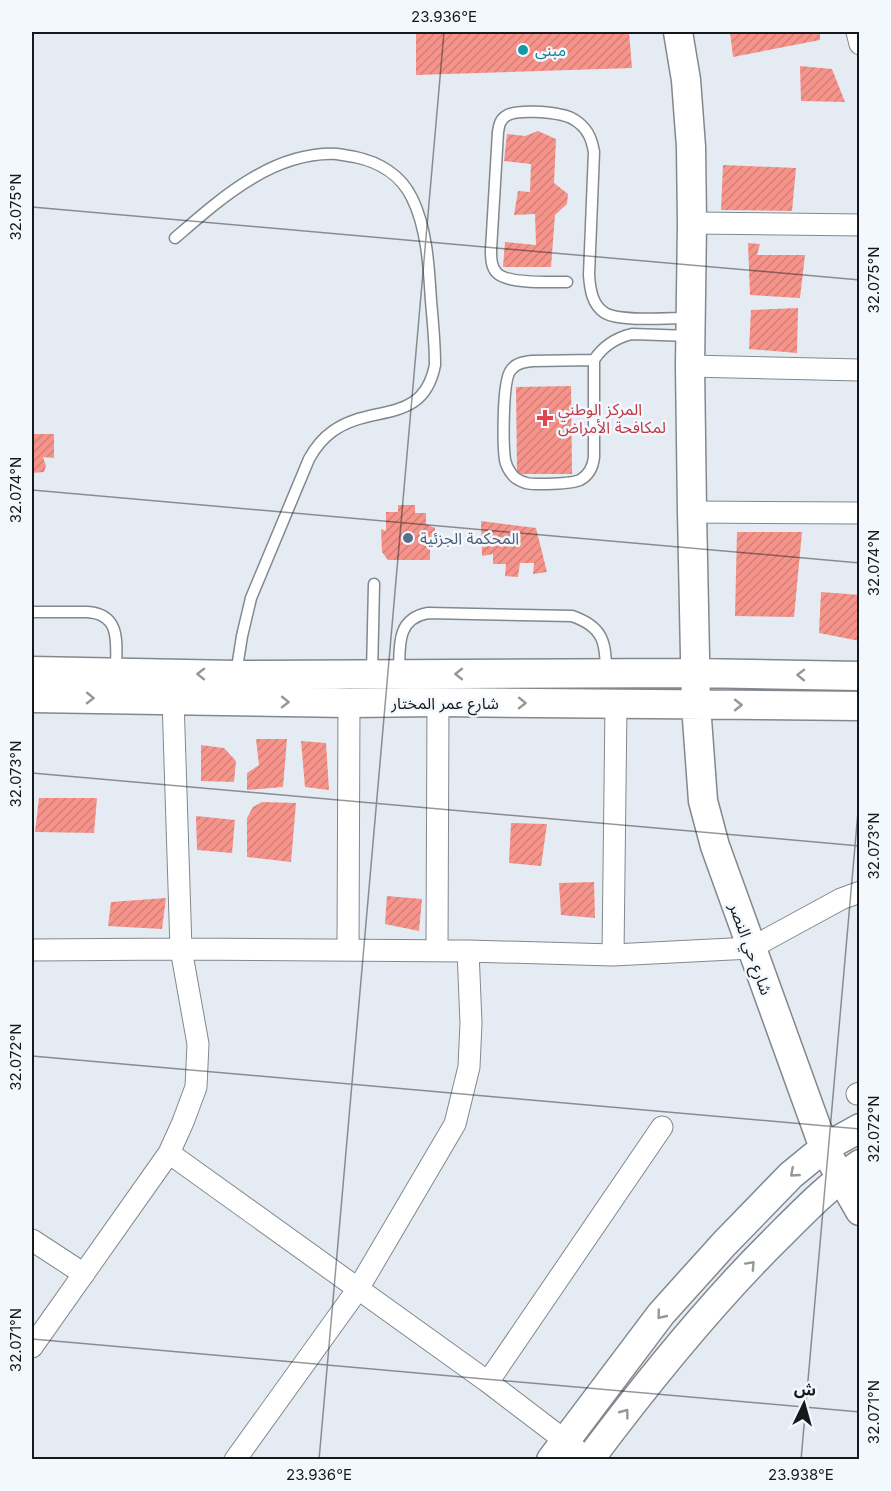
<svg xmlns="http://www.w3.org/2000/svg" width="891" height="1491" viewBox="0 0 891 1491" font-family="Inter,'Noto Sans Arabic',sans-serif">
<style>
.building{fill:url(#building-hatch)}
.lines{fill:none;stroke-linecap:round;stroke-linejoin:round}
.lane-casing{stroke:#83888e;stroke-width:13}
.street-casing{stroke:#83888e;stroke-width:23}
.secondary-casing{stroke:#83888e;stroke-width:31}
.lane{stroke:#fff;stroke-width:10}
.street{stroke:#fff;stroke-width:21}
.secondary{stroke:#fff;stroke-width:28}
.oneway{stroke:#969898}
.ticks{fill:none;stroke:#16191b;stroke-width:1.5;stroke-opacity:0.45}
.culture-dot{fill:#0f9aa8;stroke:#f3f8fe;stroke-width:2}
.health-dot{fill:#e0444e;stroke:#f3f8fe;stroke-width:2}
.service-dot{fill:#5c6f8a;stroke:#f3f8fe;stroke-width:2}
.labels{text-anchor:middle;stroke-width:5;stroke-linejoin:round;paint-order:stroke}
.culture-label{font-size:16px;fill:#0d838f;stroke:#f3f8fe;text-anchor:start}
.health-label{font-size:16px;fill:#be3a42;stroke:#f3f8fe;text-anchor:start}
.service-label{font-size:16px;fill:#4e5e75;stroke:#f3f8fe;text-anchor:start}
.street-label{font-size:16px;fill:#16191b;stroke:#f3f8fe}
.neatline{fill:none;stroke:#16191b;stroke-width:2}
.ticks-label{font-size:15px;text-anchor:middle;fill:#16191b}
</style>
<defs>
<pattern id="building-hatch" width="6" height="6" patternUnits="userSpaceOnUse" patternTransform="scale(1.5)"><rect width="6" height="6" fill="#f6948b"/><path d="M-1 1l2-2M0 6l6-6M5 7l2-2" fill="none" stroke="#d27f77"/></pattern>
</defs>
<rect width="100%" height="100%" fill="#e5ebf2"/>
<path class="building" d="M 416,32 L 629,32 L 632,68 L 416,75 Z
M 730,32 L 820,32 L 820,40 L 733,57 Z
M 800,66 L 832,69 L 845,102 L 801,101 Z
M 538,131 L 556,139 L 554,183 L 568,194 L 567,204 L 555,215 L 551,267 L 503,267 L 505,242 L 536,245 L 535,214 L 514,215 L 518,191 L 530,192 L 531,164 L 504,161 L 507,134 L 525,136 Z
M 723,165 L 796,168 L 792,211 L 721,210 Z
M 748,243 L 760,244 L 757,255 L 805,255 L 800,298 L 750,295 Z
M 798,308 L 797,353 L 749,349 L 751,310 Z
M 571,386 L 572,474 L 517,474 L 516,387 Z
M 32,434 L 54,434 L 54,458 L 43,457 L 46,466 L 44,472 L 32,473 Z
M 398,505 L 415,505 L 415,513 L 426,513 L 426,524 L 435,528 L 435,546 L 430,546 L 430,560 L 388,560 L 382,552 L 381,529 L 386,531 L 386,512 L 398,512 Z
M 481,521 L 536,528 L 547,572 L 533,574 L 534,563 L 520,563 L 518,577 L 505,576 L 506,564 L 493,564 L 493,554 L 482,556 Z
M 737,532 L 802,532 L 794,617 L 735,616 Z
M 821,592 L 860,595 L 860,641 L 819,633 Z
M 256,739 L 287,739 L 283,787 L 247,790 L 247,773 L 259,765 Z
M 301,741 L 326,743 L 329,790 L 305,787 Z
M 201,745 L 224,748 L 236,761 L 234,782 L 201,781 Z
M 39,798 L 97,798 L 94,833 L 35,832 Z
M 262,802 L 296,803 L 291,862 L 247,857 L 247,818 L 253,807 Z
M 196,816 L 235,820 L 232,853 L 197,850 Z
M 511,823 L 547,824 L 541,866 L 509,863 Z
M 594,882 L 595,918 L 561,915 L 559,883 Z
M 387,896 L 422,899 L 419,931 L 385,924 Z
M 166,898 L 162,929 L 108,926 L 111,902 Z"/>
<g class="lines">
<defs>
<path id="lane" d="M 175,238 C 220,199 273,151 337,154 C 343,155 349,156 355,157 C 379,162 401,175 412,198 C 427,228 429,268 431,301 C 433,322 435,343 435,365 C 423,426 372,403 333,431 C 323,438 315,448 309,459 L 251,598 L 242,636 L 236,674
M 567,282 C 551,282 507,284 497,273 C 491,267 491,258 491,250 L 498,132 C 499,125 500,120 506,116 C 516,109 550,112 562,115 C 568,116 574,119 579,123 C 589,131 592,141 594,152 L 589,275 C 590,289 592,305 605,313 C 620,322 669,318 688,318
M 594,360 L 594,457 C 593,467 589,475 580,480 C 572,484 535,485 526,483 C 520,481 514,478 511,473 C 508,469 506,465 505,460 C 503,446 502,380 511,370 C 516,363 524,362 532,361 Z
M 594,360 C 603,346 615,338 632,334 L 690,336
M 32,612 L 87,612 C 122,614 116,644 116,670
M 372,674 L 374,584
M 399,674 C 400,648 395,619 428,613 L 572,616 C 604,627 606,643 606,674"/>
<path id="street" d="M 857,32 L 860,44
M 692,223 L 860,225
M 690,366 L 860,370
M 692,512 L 860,513
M 32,950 L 181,949 L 468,951 L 613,955 L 751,948 L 841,899 L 860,892
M 348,950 L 349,703
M 437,951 L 438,702
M 613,955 L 616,704
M 857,1094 L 860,1093
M 169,1153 L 488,1382 L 576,1449
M 32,1240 L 84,1274
M 32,1347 L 169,1153 L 183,1122 L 196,1087 L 198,1044 L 181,949 L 173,699
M 488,1382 L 662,1127
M 235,1460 L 358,1289 L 455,1124 L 469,1067 L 471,1023 L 468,951"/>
<path id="secondary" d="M 678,32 L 686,80 L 691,147 L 692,223 L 690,366 L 692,512 L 696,705 L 703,801 L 715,846 L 824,1148 L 860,1211
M 32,671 L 236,675 L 696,673 L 860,676
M 32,698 L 349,703 L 438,702 L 860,706
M 551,1460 L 661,1314 L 724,1244 L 791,1175 L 824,1148 L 860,1128
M 589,1460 C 648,1381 709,1305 778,1237 C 804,1211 829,1185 860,1164"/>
</defs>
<use href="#lane" class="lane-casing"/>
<use href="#street" class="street-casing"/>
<use href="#secondary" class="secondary-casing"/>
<use href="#lane" class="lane"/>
<use href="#street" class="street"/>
<use href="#secondary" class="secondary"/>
</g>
<defs><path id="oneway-chevron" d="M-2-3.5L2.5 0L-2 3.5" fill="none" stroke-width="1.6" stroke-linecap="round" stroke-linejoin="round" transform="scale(1.5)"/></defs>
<g class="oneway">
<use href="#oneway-chevron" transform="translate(201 674) rotate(-179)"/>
<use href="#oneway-chevron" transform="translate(459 674) rotate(180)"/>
<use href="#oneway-chevron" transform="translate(801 675) rotate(-179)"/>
<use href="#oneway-chevron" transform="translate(90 698) rotate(1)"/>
<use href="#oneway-chevron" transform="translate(285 702) rotate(1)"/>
<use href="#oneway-chevron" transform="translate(522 703) rotate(1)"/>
<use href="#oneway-chevron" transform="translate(738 705)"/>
<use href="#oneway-chevron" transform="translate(794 1173) rotate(139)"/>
<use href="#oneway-chevron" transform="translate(751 1265) rotate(-47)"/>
<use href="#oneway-chevron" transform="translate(661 1315) rotate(129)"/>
<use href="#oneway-chevron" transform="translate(625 1413) rotate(-53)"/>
</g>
<path class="ticks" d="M 32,207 L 860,280M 32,490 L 860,563M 32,773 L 860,846M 32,1056 L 860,1129M 32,1339 L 860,1412M 319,1460 L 444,32M 801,1460 L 860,789"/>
<circle class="culture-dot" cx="523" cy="50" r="6"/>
<path class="health-dot" d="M542 409h6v6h6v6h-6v6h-6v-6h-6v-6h6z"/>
<circle class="service-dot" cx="408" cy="538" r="6"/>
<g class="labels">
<g class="culture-label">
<text x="535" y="56">مبنى</text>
</g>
<g class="health-label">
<text x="558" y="415">المركز الوطني<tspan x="558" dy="18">لمكافحة الأمراض</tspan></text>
</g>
<g class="service-label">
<text x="420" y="544">المحكمة الجزئية</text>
</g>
<g class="street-label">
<text x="445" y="709">شارع عمر المختار</text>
<text transform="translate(751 949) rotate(70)" y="6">شارع حي النصر</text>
</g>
</g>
<rect width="891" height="1491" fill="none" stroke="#f3f8fe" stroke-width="66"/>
<g transform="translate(804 1404) rotate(5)" stroke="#f3f8fe" stroke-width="4.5" paint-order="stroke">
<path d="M0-4.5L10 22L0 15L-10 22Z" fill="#16191b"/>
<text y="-9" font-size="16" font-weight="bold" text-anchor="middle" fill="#16191b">ش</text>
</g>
<rect x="33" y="33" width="825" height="1425" class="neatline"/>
<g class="ticks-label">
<text x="444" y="22">23.936°E</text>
<text transform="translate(16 207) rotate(-90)" y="5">32.075°N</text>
<text transform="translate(874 280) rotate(-90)" y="5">32.075°N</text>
<text transform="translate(16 490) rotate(-90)" y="5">32.074°N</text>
<text transform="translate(874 563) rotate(-90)" y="5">32.074°N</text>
<text transform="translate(16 774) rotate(-90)" y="5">32.073°N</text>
<text transform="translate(874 846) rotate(-90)" y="5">32.073°N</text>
<text transform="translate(16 1057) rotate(-90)" y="5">32.072°N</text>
<text transform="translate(874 1129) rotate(-90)" y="5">32.072°N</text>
<text transform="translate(16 1340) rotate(-90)" y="5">32.071°N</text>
<text transform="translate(874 1412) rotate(-90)" y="5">32.071°N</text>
<text x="319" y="1480">23.936°E</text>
<text x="801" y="1480">23.938°E</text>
</g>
</svg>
